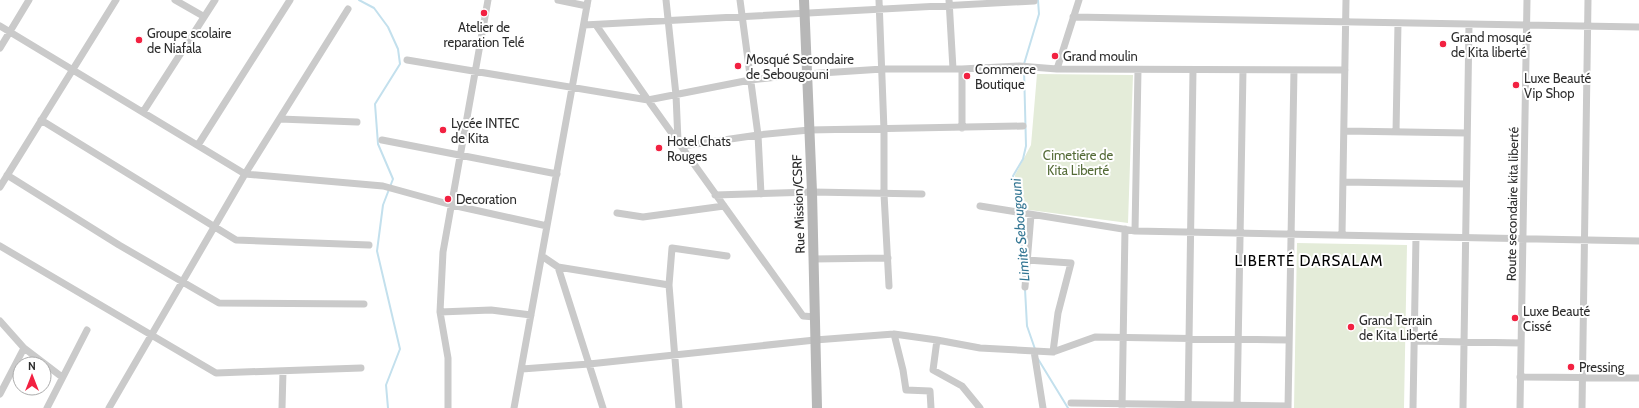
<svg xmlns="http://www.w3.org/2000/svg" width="1639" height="408" viewBox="0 0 1639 408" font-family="Cabin,sans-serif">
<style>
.green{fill:#e4ecd9}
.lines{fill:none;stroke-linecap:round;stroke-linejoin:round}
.stream{stroke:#c3e0ed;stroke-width:2}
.street{stroke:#cacaca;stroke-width:7}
.secondary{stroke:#b7b7b7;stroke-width:10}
.poi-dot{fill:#f22141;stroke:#fff;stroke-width:1.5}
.labels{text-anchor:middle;stroke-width:4;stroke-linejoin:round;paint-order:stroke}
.poi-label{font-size:13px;fill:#2d2d2d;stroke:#fff;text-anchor:start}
.park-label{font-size:13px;fill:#546b37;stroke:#fff}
.street-label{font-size:13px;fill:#2d2d2d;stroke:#fff}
.water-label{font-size:14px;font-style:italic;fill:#357794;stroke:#fff}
.quarter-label{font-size:15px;letter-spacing:1px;fill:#000;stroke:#fff}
</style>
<rect width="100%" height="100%" fill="#fff"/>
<path class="green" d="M 1037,74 L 1133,75 L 1128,223 L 1022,209 L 1016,194 L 1015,175 L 1031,145 Z
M 1297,243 L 1407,245 L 1404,408 L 1294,408 Z"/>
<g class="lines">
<path class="stream" d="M 359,0 L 374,8 L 388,27 L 398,49 L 400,64 L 375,104 L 378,144 L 393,179 L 383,205 L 377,251 L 400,349 L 386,385 L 388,408
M 1024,64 L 1039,14 L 1038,0
M 1019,211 L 1013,176 L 1023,159 L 1026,146 L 1024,69
M 1020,215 L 1023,268
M 1025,289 L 1027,326 L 1035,349
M 1038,359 L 1068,408"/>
<path class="street" d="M 175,0 L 203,16
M 558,0 L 587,6
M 666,0 L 676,95 L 678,141
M 740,0 L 758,135 L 761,194
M 879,0 L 884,130 L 884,194 L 889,286
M 949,0 L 953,69
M 1073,17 L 1639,27
M 584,25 L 1034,1
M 596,25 L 648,100 L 803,316 L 815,317
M 0,26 L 245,174 L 383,186 L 452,205 L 547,226
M 0,48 L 29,0
M 407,60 L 648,100 L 750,80 L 806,74 L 883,69 L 962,69 L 1019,66 L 1057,69 L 1345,70
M 962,69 L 962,128
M 1057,69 L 1079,0
M 143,112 L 215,0
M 280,119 L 357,122
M 41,120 L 236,240 L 369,245
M 1344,131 L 1467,133
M 1396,132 L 1398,23
M 382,140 L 557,174
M 198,145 L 290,0
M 682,146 L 758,135 L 809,130 L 1023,126
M 7,175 L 119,245 L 219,303 L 364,304
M 1343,182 L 1466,184
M 0,187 L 116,0
M 715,195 L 812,192 L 922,194
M 980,206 L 1135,231 L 1639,241
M 617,213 L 643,217 L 724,206
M 1135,231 L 1138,70
M 1342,235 L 1346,0
M 0,246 L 216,373 L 361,368
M 542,256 L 558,267 L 669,285
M 813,259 L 888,258
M 1027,260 L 1071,263 L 1058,313 L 1053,352
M 558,267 L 603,408
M 1025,287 L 1031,215
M 440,312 L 491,310 L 531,315
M 0,321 L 24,348 L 62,377
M 894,334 L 903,370 L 906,390 L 930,391 L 931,408
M 937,340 L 933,370 L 962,386 L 980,408
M 1414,341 L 1521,343
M 1034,351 L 1043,408
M 522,369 L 589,364 L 815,340 L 894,334 L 937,340 L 980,348 L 1053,352 L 1095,337 L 1289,340
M 1520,377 L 1639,378
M 0,394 L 24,348
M 1071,403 L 1288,406
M 47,408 L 87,330
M 109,408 L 245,174 L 348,9
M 282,408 L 283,371
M 448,408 L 448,358 L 440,312 L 443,252 L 488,0
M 514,408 L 588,0
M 679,408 L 669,285 L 672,248 L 727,256
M 1122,408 L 1125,229
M 1188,408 L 1193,70
M 1237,408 L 1243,70
M 1288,408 L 1294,70
M 1413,408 L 1416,237
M 1463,408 L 1469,24
M 1520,408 L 1527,0
M 1582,408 L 1588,0"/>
<path class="secondary" d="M 804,0 L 812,192 L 817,408"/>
</g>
<g class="poi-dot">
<circle cx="484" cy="13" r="4"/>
<circle cx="139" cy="40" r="4"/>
<circle cx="1443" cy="44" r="4"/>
<circle cx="1055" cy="56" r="4"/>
<circle cx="738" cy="66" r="4"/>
<circle cx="967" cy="76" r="4"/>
<circle cx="1516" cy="85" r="4"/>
<circle cx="443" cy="130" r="4"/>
<circle cx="659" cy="148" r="4"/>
<circle cx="448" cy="199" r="4"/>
<circle cx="1515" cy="318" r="4"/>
<circle cx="1351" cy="327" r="4"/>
<circle cx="1571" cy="367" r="4"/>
</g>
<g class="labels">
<g class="poi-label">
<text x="484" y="32" text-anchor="middle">Atelier de<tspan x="484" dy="15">reparation Telé</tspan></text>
<text x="147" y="38">Groupe scolaire<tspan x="147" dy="15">de Niafala</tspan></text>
<text x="1451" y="42">Grand mosqué<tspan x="1451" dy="15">de Kita liberté</tspan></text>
<text x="1063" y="61">Grand moulin</text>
<text x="746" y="64">Mosqué Secondaire<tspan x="746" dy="15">de Sebougouni</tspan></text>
<text x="975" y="74">Commerce<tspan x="975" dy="15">Boutique</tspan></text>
<text x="1524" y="83">Luxe Beauté<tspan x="1524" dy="15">Vip Shop</tspan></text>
<text x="451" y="128">Lycée INTEC<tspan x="451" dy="15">de Kita</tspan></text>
<text x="667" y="146">Hotel Chats<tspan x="667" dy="15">Rouges</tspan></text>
<text x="456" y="204">Decoration</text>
<text x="1523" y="316">Luxe Beauté<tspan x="1523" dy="15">Cissé</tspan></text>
<text x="1359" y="325">Grand Terrain<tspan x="1359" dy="15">de Kita Liberté</tspan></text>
<text x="1579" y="372">Pressing</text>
</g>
<g class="park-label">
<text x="1078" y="160">Cimetiére de<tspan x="1078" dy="15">Kita Liberté</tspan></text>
</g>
<g class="street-label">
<text transform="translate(798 204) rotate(-92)" y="5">Rue Mission/CSRF</text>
<text transform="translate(1512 204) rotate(-89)" y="5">Route secondaire kita liberté</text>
</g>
<g class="water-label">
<text transform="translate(1020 230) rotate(-95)" y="5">Limite Sebougouni</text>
</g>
<g class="quarter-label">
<text x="1309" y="266">LIBERTÉ DARSALAM</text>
</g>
</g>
<g transform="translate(32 376)"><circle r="19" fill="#ffffff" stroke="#ababab"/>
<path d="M0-3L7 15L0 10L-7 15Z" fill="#f22141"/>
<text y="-6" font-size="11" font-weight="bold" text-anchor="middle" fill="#2d2d2d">N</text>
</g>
</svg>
